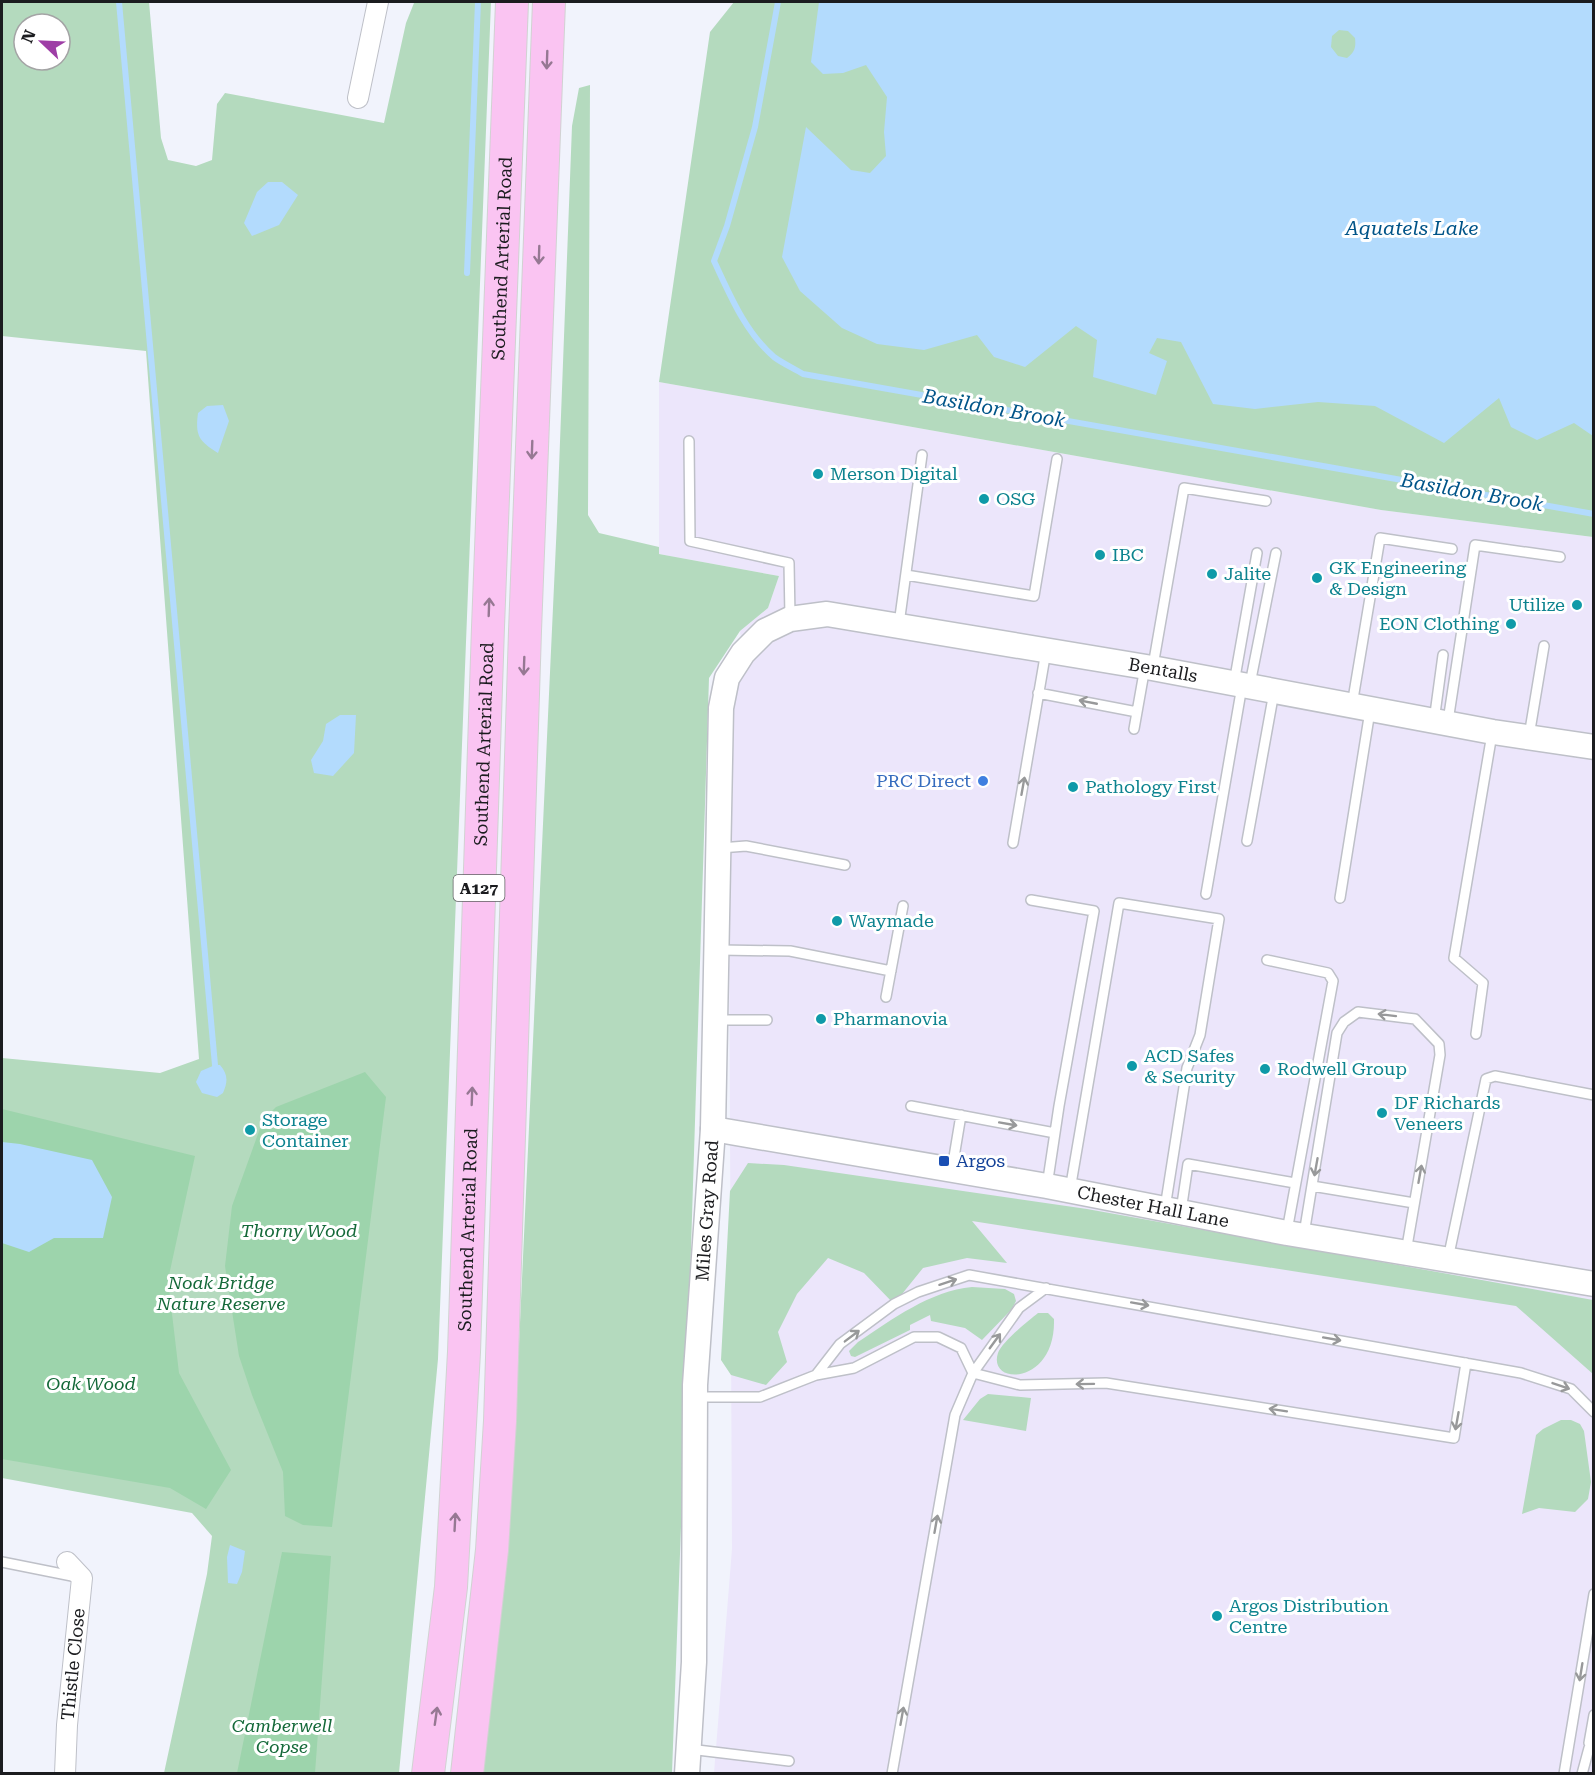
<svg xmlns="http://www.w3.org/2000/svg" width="1595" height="1775" viewBox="0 0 1595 1775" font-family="'Roboto Serif',serif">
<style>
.industrial{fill:#ece6fb}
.green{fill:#b4dabe;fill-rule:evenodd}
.forest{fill:#9dd4ac}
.water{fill:#b3dbfd;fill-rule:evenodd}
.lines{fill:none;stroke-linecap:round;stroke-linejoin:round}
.stream{stroke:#b3dbfd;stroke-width:6}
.service-casing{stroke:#bec0c8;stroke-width:12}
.minor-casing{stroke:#bec0c8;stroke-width:22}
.tertiary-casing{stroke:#bec0c8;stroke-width:27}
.trunk-casing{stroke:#d1d2d2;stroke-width:34}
.service{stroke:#fff;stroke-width:9}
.minor{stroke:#fff;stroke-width:20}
.tertiary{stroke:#fff;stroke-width:24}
.trunk{stroke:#fac4f2;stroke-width:32}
.oneway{stroke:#967893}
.oneway2{stroke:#98999a}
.culture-dot{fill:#0f9aa8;stroke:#fff;stroke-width:2}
.shop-dot{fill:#3f7fe0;stroke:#fff;stroke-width:2}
.transit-dot{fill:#1a4fb4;stroke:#fff;stroke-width:2}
.labels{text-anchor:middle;stroke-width:6;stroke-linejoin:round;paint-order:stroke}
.shield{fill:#fff;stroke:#5f6062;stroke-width:1.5}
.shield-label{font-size:16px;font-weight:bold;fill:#1b1c1f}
.street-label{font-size:18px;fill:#1b1c1f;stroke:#fff}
.culture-label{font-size:18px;fill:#0d838f;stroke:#fff;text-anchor:start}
.shop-label{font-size:18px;fill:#366cbe;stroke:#fff;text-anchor:end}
.transit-label{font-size:18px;fill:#164399;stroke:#fff;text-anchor:start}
.park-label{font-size:18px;font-style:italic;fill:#146939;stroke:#fff}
.water-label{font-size:20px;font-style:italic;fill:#005488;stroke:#fff}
</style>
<rect width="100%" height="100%" fill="#f1f3fc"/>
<path class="industrial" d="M 659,382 L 1381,510 L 1593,537 L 1593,1773 L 714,1773 L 732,1549 L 728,709 L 743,653 L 740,631 L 768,608 L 779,576 L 659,554 Z"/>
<path class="green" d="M 2,2 L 149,2 L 161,138 L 168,160 L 196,166 L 212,160 L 217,104 L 225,93 L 384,123 L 406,23 L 414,3 L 418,2 L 491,2 L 438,1359 L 399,1773 L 164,1773 L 207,1574 L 212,1536 L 192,1513 L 2,1478 L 2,1058 L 160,1073 L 199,1059 L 146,351 L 2,336 ZM 24,24 L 60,24 L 60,60 L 24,60 Z
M 734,2 L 1593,2 L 1593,537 L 1381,510 L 659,382 L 710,32 Z
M 590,85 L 588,515 L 599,533 L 659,547 L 659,554 L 779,576 L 768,608 L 740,631 L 709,678 L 690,1280 L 672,1773 L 482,1774 L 513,1474 L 557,521 L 572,126 L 579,88 Z
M 748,1163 L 784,1165 L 1087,1209 L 1593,1300 L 1593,1374 L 1516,1306 L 972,1221 L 1007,1263 L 967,1258 L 923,1268 L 894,1304 L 864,1273 L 828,1258 L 797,1294 L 778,1332 L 787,1362 L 766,1385 L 731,1375 L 721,1360 L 730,1191 Z
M 972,1287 L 1005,1289 L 1014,1294 L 1016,1301 L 1012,1309 L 982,1340 L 965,1328 L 931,1321 L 930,1315 L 910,1325 L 910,1330 L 855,1357 L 851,1356 L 849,1351 L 858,1342 C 893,1319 930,1291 972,1287 Z
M 1038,1313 L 1048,1313 L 1054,1319 C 1056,1386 987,1386 998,1353 C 1002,1342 1028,1321 1038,1313 Z
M 988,1394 L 1031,1398 L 1026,1431 L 963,1420 L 980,1399 Z
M 1561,1420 L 1571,1420 L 1580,1424 L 1584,1431 L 1591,1482 L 1588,1499 L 1575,1512 L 1539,1508 L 1522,1514 L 1536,1435 L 1543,1429 Z"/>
<path class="forest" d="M 365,1072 L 386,1097 L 332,1527 L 303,1525 L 285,1516 L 283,1472 L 252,1395 L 239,1356 L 225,1266 L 232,1206 L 263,1120 L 276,1107 Z
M 2,1109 L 195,1156 L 168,1280 L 179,1373 L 231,1470 L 206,1509 L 170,1488 L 2,1459 Z
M 282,1552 L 331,1556 L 315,1773 L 237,1773 Z"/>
<path class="water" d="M 819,2 L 1593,2 L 1593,436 L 1574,423 L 1537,440 L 1511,427 L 1499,398 L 1444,443 L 1375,406 L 1318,402 L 1255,409 L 1213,404 L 1181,342 L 1157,338 L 1149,353 L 1167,361 L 1156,395 L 1093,377 L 1097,340 L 1076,326 L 1025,367 L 994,357 L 977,335 L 924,350 L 877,344 L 842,328 L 800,291 L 782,257 L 806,127 L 851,170 L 870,173 L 886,156 L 884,132 L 887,97 L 866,65 L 843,73 L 823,74 L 811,62 ZM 1339,30 L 1348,31 L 1355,38 C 1356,47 1355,52 1347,58 L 1338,56 L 1331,47 L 1332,36 Z
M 268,182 L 282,182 L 298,195 L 279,225 L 252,236 L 244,223 L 257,192 Z
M 223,405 L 229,421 L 218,453 C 199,441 195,436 198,413 L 207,406 Z
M 340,715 L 356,715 L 354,753 L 333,776 L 314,773 L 311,760 L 323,741 L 326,724 Z
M 215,1065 L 220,1065 C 228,1074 228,1082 223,1093 L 217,1097 L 202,1093 L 196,1082 L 201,1071 Z
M 2,1142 L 20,1144 L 92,1160 L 112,1197 L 103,1238 L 54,1238 L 29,1252 L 2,1243 Z
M 230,1545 L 245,1551 L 242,1572 L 237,1584 L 228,1583 L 227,1557 Z"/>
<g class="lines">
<path class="stream" d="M 119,2 L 215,1065
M 778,2 L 755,127 L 727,226 L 714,261 C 730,295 745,332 774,357 C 782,363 793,368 803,374 L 1594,514
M 467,273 L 478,2"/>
<defs>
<path id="service" d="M 689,441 L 690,541 L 789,563 L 790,617
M 906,575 L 1034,596 L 1057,459
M 899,624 L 922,455
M 1153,666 L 1184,488 L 1266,501
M 1234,683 L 1257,553
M 1250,684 L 1276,553
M 1038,693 L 1137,712
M 1352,705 L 1380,538 L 1452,549
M 1434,721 L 1443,655
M 1448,721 L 1475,545 L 1560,557
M 1134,729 L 1145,667
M 1529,736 L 1544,646
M 1247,841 L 1274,692
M 1013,843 L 1046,651
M 720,848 L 746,846 L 845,865
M 1206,894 L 1242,686
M 1340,898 L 1370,711
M 1031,900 L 1094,911 L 1059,1106 L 1047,1186
M 719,950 L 790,951 L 891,971
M 1267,960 L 1328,973 L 1333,981 L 1287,1231
M 886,997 L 903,906
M 715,1020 L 767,1020
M 1476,1034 L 1483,983 L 1454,958 L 1492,734
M 911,1106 L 1055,1133
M 952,1169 L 961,1115
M 1312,1186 L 1414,1203
M 1070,1190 L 1119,903 L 1219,919 L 1200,1035 L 1187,1068 L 1165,1208
M 1181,1211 L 1188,1164 L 1295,1183
M 1304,1234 L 1337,1033 L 1344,1022 L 1358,1012 L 1415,1019 L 1439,1044 L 1440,1055 L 1406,1252
M 1448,1259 L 1486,1079 L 1495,1076 L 1594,1095
M 816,1375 L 840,1344 L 894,1304 L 918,1292 L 969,1275 L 1521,1373 L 1571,1389 L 1594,1412
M 697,1397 L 760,1397 L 816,1375 L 854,1368 L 914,1337 L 938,1337 L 961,1348 L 973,1373 L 1020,1385 L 1106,1383 L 1454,1438 L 1466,1363
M 2,1562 L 77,1577
M 1589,1743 L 1594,1715
M 689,1749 L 789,1761
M 892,1774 L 955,1415 L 973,1373 L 1019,1308 L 1046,1288
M 1564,1774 L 1594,1594
M 1582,1774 L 1589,1748"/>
<g id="minor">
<path d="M 358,98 L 378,2"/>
<path id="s1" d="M 65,1774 L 67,1725 L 82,1578 L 67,1562"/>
</g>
<g id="tertiary">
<path id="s2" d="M 713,1129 L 1047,1186 L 1287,1233 L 1594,1284"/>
<path id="s3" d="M 687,1774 L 694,1662 L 695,1385 L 713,1129 L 721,708 L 727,678 L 743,653 L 765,631 L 790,619 L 827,614 L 1152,668 L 1493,732 L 1594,747"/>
</g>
<g id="trunk">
<path id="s4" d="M 428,1774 L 451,1587 L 464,1352 L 488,627 L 512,2"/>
<path d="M 467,1774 L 492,1550 L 500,1421 L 525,631 L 549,2"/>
</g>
</defs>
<use href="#service" class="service-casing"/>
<use href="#minor" class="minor-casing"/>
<use href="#tertiary" class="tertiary-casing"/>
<use href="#trunk" class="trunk-casing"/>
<use href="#service" class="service"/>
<use href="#minor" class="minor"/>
<use href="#tertiary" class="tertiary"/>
<use href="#trunk" class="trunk"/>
</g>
<defs><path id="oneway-shaft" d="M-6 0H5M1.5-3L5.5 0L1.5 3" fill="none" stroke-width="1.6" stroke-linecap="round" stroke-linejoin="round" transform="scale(1.5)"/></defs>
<g class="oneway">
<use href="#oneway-shaft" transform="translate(547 60) rotate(92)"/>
<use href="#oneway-shaft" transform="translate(539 255) rotate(92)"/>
<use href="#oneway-shaft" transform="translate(532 450) rotate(92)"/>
<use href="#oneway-shaft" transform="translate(489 607) rotate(-88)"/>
<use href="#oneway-shaft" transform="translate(524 666) rotate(92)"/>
<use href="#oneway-shaft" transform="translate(472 1096) rotate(-88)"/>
<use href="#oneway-shaft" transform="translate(455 1522) rotate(-87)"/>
<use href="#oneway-shaft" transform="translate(436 1716) rotate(-82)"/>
</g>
<g class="oneway2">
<use href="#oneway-shaft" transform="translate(1088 702) rotate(-169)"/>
<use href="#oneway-shaft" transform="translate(1023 786) rotate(-80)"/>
<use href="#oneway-shaft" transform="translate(1387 1015) rotate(-173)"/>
<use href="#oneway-shaft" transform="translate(1008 1124) rotate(10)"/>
<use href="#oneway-shaft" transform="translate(1316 1167) rotate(100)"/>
<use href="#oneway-shaft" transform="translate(1420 1174) rotate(-80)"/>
<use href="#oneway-shaft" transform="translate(948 1282) rotate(-18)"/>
<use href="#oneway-shaft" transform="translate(1140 1304) rotate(10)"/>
<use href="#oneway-shaft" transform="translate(852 1336) rotate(-37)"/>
<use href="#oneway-shaft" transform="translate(1332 1339) rotate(10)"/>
<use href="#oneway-shaft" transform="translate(995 1341) rotate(-54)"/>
<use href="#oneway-shaft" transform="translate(1085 1384) rotate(179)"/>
<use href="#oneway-shaft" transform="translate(1561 1386) rotate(19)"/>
<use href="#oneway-shaft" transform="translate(1278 1410) rotate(-171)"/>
<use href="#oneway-shaft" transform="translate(1457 1421) rotate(100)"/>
<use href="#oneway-shaft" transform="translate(936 1524) rotate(-80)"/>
<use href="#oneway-shaft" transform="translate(1581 1672) rotate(99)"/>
<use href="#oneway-shaft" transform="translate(902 1716) rotate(-80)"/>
</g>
<g class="culture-dot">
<circle cx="818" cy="474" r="6"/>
<circle cx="984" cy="499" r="6"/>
<circle cx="1100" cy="555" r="6"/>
<circle cx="1212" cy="574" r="6"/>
<circle cx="1317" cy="578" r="6"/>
<circle cx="1577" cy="605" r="6"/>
<circle cx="1511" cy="624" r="6"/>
<circle cx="1073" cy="787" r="6"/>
<circle cx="837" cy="921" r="6"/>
<circle cx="821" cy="1019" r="6"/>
<circle cx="1132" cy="1066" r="6"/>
<circle cx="1265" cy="1069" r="6"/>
<circle cx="1382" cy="1113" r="6"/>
<circle cx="250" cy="1130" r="6"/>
<circle cx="1217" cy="1616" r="6"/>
</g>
<circle class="shop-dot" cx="983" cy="781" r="6"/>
<rect class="transit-dot" x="938" y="1155" width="12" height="12" rx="3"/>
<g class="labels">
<rect class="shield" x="453.5" y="875" width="51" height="26" rx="4.5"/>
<g class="shield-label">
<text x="479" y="894">A127</text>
</g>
<g class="street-label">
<text dy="6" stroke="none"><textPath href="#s4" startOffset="1518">Southend Arterial Road</textPath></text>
<text dy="6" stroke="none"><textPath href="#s3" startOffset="1564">Bentalls</textPath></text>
<text dy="6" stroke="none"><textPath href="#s4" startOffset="1032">Southend Arterial Road</textPath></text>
<text dy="6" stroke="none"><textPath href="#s2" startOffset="447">Chester Hall Lane</textPath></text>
<text dy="6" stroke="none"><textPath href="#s3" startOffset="564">Miles Gray Road</textPath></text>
<text dy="6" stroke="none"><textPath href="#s4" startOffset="546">Southend Arterial Road</textPath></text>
<text dy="6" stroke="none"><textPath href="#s1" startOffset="110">Thistle Close</textPath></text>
</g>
<g class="culture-label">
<text x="830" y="480">Merson Digital</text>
<text x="996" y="505">OSG</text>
<text x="1112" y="561">IBC</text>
<text x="1329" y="574">GK Engineering<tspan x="1329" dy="21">&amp; Design</tspan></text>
<text x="1224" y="580">Jalite</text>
<text x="1565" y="611" text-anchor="end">Utilize</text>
<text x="1499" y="630" text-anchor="end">EON Clothing</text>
<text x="1085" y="793">Pathology First</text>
<text x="849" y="927">Waymade</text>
<text x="833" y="1025">Pharmanovia</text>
<text x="1144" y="1062">ACD Safes<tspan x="1144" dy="21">&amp; Security</tspan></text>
<text x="1277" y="1075">Rodwell Group</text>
<text x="1394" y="1109">DF Richards<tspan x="1394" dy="21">Veneers</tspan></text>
<text x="262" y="1126">Storage<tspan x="262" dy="21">Container</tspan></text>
<text x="1229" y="1612">Argos Distribution<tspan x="1229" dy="21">Centre</tspan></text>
</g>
<g class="shop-label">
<text x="971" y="787">PRC Direct</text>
</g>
<g class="transit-label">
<text x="956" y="1167">Argos</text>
</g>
<g class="park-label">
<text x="299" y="1237">Thorny Wood</text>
<text x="221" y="1289">Noak Bridge<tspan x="221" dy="21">Nature Reserve</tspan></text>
<text x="91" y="1390">Oak Wood</text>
<text x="282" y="1732">Camberwell<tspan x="282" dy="21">Copse</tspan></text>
</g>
<g class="water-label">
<text x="1412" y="235">Aquatels Lake</text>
<text transform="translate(994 408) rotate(10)" y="7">Basildon Brook</text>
<text transform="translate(1472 492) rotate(10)" y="7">Basildon Brook</text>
</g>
</g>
<rect width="1595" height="1775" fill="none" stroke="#1b1c1f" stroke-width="6"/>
<g transform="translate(42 42) rotate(293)"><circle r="28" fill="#ffffff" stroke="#a4a4a5" stroke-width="1.5"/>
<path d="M0-4.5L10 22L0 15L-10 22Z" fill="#9e3ea6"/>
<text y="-9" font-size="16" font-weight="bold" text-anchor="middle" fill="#1b1c1f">N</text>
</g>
</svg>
